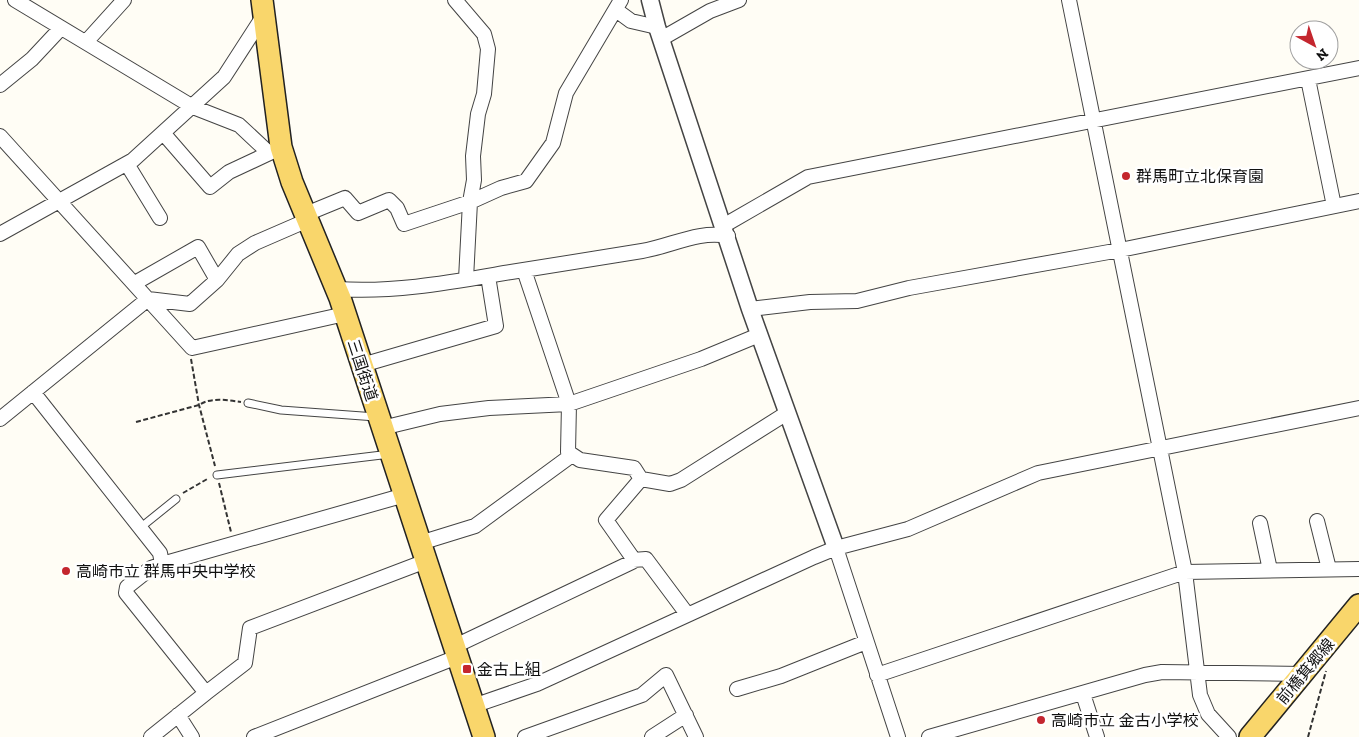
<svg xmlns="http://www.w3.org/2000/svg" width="1359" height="737" viewBox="0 0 1359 737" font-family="'Zilla Slab','Noto Sans JP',serif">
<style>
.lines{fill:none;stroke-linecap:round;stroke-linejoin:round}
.service-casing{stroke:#444;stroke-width:9}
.minor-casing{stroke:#444;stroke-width:16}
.tertiary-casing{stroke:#444;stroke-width:19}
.primary-casing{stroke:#222;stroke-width:24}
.path{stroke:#333;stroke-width:2;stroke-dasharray:5 2.5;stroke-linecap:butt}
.service{stroke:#fff;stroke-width:7}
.minor{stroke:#fff;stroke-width:14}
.tertiary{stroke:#fff;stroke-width:16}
.primary{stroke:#f9d66b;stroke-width:21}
.poi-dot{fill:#c4262e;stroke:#fff;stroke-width:2}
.labels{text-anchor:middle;stroke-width:5;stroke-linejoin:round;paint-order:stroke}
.poi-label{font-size:16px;fill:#111;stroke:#fff;text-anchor:start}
.street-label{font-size:16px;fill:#111;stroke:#fff}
</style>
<rect width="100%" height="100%" fill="#fffdf5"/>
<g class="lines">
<defs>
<path id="service" d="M 248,403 L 281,410 L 376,417
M 217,475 L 390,454
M 140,528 L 176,499"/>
<path id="minor" d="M 15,0 L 193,107 L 239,125 L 269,153
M 455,0 L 484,34 L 488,49 L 484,94 L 478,114 L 473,156 L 474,180 L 470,202 L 466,279
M 1069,0 L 1185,572 L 1200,695 L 1208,714 L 1229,737
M 616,10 L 631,21 L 657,27
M 661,39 L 710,11 L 739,0
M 86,42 L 124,0
M 1308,79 L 1334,206
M 0,85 L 32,59 L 61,28
M 164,134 L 210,187 L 229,172 L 276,150
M 0,136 L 192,348 L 345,314
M 127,164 L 160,218
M 306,214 L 345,198 L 358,213 L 389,200 L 397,208 L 404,224 L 470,202 L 501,188 L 526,181 L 553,143 L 566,93 L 621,0
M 723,226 L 808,177 L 1359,68
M 0,234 L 133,160 L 224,77 L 264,15
M 524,270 L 569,404 L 568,452 L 580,460 L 634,468 L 641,479 L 670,484 L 681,480 L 787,413
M 135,283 L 198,247 L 217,280
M 337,289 C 396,293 452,282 511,272 C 554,265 598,258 642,251 C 672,246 698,230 728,236
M 750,309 L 810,302 L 857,301 L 909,288 L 1120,250 L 1359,201
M 362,365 L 496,326 L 488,276
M 33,392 L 160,553 L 162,564
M 0,419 L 148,299 L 190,304 L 217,280 L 238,254 L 255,243 L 308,220
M 382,428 L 440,414 L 489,408 L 569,404 L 701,359 L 759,335
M 1317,521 L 1329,569
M 1260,523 L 1270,570
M 420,543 L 475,526 L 572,455
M 836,548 L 898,737
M 633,560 L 646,559 L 687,614
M 453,647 L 632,562 L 632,557 L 606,520 L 641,479
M 877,675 L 1185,572 L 1359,569
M 737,689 L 781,676 L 866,642
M 206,693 L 245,663 L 250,628 L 426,561
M 1083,694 L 1097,737
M 473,706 L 537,684 L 814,557 L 836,548 L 908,529 L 1038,473 L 1359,408
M 178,715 L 192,737
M 151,737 L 206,693 L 126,593 L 127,587 L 151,568 L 162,564 L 405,495
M 254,737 L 457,657
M 525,737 L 642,695 L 666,675 L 696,737
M 652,737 L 686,715
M 929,737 L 1145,675 L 1162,672 L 1303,674"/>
<path id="tertiary" d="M 650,0 L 657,27 L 750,309 L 836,548"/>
<path id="primary" d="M 262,0 L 281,147 L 292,182 L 340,298 L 484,737
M 1250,737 L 1359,605"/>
</defs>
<use href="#service" class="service-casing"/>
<use href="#minor" class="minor-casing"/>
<use href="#tertiary" class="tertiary-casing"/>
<use href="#primary" class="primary-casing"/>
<path class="path" d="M 191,359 L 199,405 L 215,466
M 136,422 L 199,405 C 211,397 227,400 241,402
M 219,483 L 231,532
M 183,493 L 209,478
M 1308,737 L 1326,671"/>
<use href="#service" class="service"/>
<use href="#minor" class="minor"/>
<use href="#tertiary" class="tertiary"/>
<use href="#primary" class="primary"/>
</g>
<g class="poi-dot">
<circle cx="1126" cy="176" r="5"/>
<circle cx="66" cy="571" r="5"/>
<rect x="462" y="664" width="10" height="10" rx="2.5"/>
<circle cx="1041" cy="720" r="5"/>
</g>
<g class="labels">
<g class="poi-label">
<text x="1136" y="182">群馬町立北保育園</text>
<text x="76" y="577">高崎市立 群馬中央中学校</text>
<text x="477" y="675">金古上組</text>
<text x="1051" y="726">高崎市立 金古小学校</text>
</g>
<g class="street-label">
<text transform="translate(363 370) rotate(72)" y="6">三国街道</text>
<text transform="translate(1305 671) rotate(-50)" y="6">前橋箕郷線</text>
</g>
</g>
<g transform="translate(1314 45) rotate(140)"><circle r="24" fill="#ffffff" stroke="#a0a0a0"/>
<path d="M0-4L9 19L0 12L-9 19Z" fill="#c4262e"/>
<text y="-8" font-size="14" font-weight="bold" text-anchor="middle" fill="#111111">N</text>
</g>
</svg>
